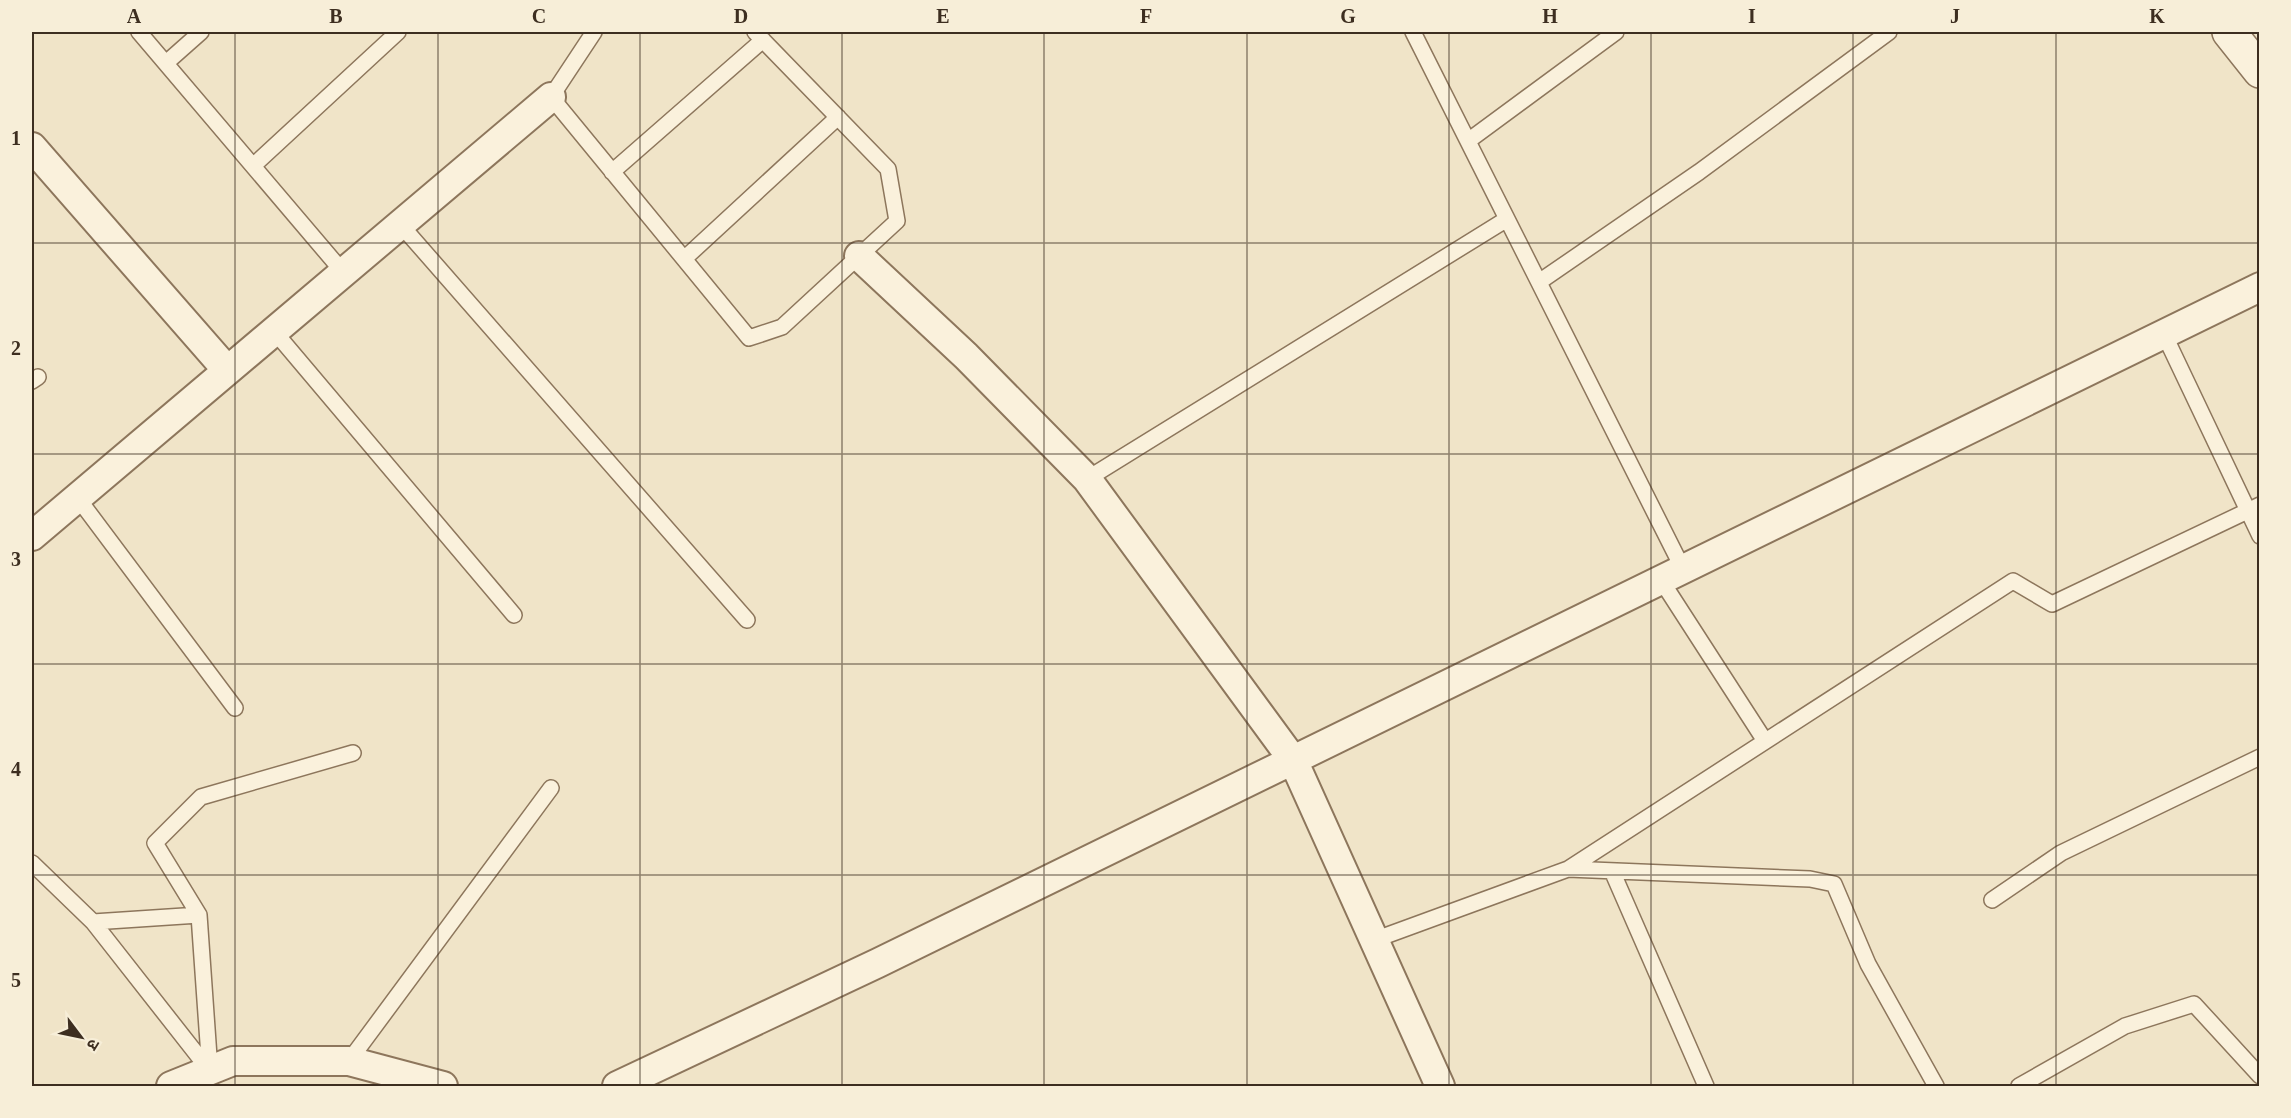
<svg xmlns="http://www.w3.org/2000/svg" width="2291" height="1118" viewBox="0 0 2291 1118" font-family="'Times New Roman','Noto Sans Devanagari',serif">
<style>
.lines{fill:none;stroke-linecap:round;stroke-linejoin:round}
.service-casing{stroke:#8d765c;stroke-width:18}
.minor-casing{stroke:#8d765c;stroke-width:32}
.tertiary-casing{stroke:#8d765c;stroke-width:36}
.service{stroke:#faf1dc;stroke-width:15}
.minor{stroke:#faf1dc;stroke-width:28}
.tertiary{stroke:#faf1dc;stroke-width:33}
.grid{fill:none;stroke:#3d2e20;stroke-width:1.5;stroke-opacity:0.55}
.neatline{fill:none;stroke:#3d2e20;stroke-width:2}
.grid-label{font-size:20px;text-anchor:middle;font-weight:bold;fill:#3d2e20}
</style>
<rect width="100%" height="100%" fill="#f0e4c8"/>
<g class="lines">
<defs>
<path id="service" d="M 139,32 L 343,272
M 594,32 L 551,97 L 749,338 L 782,327 L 897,221 L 888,169 L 755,32
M 1413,32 L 1683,569
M 166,63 L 201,32
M 1468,141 L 1616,32
M 253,166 L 398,32
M 612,172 L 763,40
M 400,224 L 747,620
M 684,259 L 838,117
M 1539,282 L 1699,172 L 1889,32
M 274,331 L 514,615
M 2164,334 L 2260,536
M 32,381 L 38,377
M 1087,479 L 1507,219
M 77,497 L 235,708
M 1661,580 L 1765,741
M 32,863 L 93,922 L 210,1071
M 1568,869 L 2013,581 L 2052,604 L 2260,505
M 1612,871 L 1706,1086
M 1992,900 L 2061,853 L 2260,757
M 93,922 L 199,915
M 1374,940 L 1568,869 L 1810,879 L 1834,884 L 1868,964 L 1936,1086
M 349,1061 L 551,788
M 210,1071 L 199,915 L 155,843 L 201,797 L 353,753
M 2019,1086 L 2125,1026 L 2194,1004 L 2260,1076"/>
<path id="minor" d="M 32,147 L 227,370
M 859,256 L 966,356 L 1087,479 L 1293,760 L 1440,1086
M 32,536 L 551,97
M 171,1086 L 233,1061 L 349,1061 L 443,1086
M 617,1086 L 878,963 L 2260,287"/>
<path id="tertiary" d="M 2229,32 L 2260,71"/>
</defs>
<use href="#service" class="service-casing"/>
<use href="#minor" class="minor-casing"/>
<use href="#tertiary" class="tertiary-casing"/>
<use href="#service" class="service"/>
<use href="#minor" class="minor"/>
<use href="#tertiary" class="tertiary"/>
</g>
<path class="grid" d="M 235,32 L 235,1086M 438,32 L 438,1086M 640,32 L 640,1086M 842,32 L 842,1086M 1044,32 L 1044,1086M 1247,32 L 1247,1086M 1449,32 L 1449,1086M 1651,32 L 1651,1086M 1853,32 L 1853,1086M 2056,32 L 2056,1086M 32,243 L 2260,243M 32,454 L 2260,454M 32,664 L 2260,664M 32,875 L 2260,875"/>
<rect width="2291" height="1118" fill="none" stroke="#f7eed8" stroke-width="66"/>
<g transform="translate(81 1037) rotate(122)" stroke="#f7eed8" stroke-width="4.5" paint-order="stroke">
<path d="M0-4.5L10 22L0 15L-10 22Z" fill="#3d2e20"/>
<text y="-9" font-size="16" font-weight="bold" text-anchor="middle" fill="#3d2e20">उ</text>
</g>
<rect x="33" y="33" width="2225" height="1052" class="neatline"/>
<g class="grid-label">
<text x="134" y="23">A</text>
<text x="336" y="23">B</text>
<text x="539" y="23">C</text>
<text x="741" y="23">D</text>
<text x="943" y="23">E</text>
<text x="1146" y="23">F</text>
<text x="1348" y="23">G</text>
<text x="1550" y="23">H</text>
<text x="1752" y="23">I</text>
<text x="1955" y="23">J</text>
<text x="2157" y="23">K</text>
<text x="16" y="145">1</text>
<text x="16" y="355">2</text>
<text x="16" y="566">3</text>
<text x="16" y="776">4</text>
<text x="16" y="987">5</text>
</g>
</svg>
